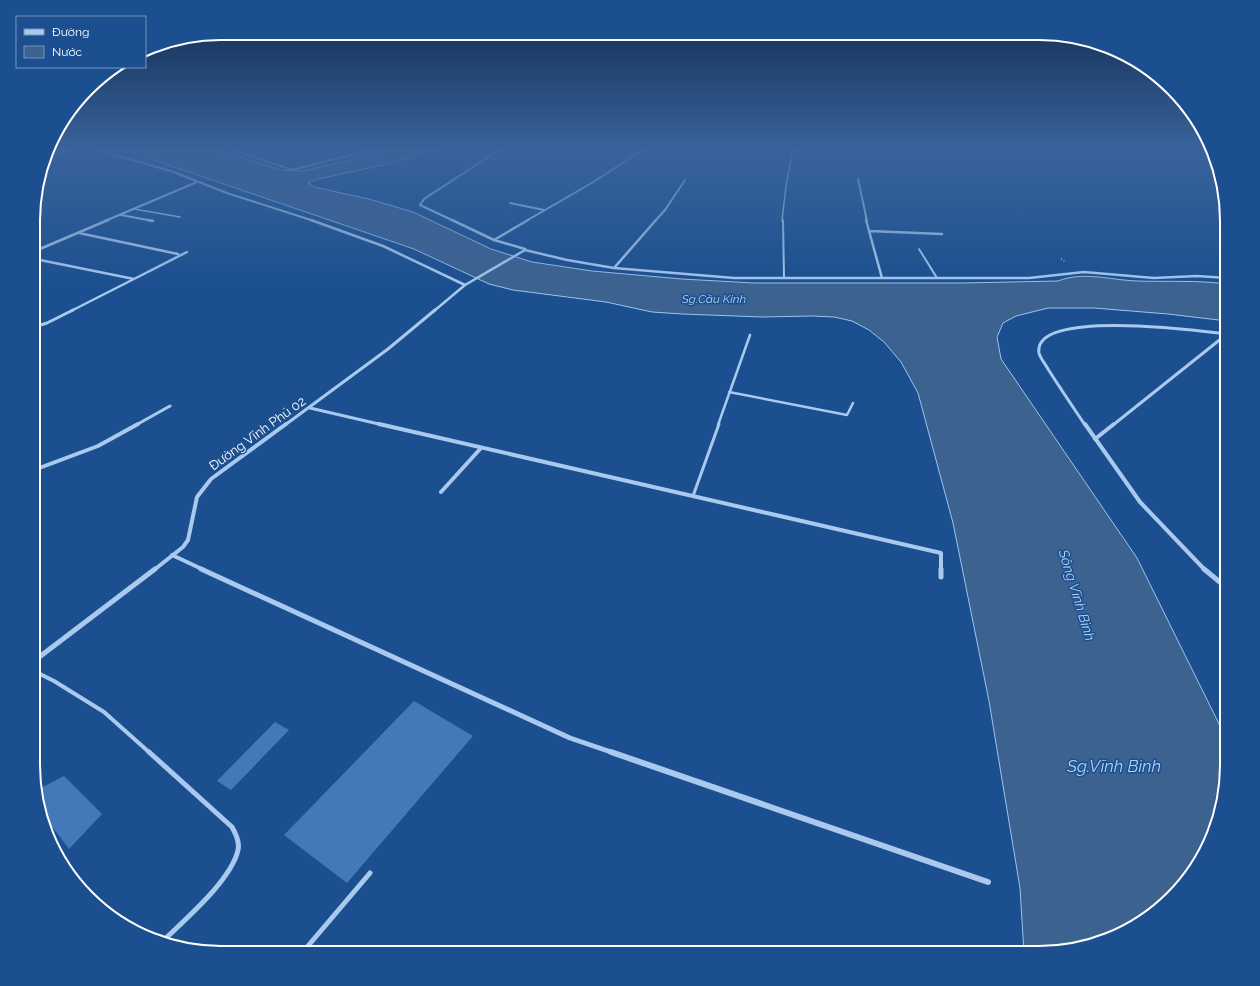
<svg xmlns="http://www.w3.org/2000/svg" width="1260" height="986" viewBox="0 0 1260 986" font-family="Raleway,sans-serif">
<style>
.water{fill:#3c6290;stroke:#9cc4f0}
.building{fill:#4478b7}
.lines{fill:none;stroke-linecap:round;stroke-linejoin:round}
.path{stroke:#a9c9ee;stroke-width:1.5;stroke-dasharray:1 2;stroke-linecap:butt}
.lane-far5{stroke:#a9c9ee;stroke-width:1.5}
.lane-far4{stroke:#a9c9ee;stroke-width:2}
.lane-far3{stroke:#a9c9ee;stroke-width:2.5}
.lane-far2{stroke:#a9c9ee;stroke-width:3}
.lane-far1{stroke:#a9c9ee;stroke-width:4}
.lane{stroke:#a9c9ee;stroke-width:5}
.street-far5{stroke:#a9c9ee;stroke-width:2}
.street-far4{stroke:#a9c9ee;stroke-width:2.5}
.street-far3{stroke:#a9c9ee;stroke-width:3}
.street-far2{stroke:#a9c9ee;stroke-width:4}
.street-far1{stroke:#a9c9ee;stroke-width:5}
.street{stroke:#a9c9ee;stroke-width:6}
.labels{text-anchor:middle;stroke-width:3;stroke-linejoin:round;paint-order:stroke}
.far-water-label{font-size:12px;font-style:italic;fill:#b5d3f5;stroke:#1b4f8f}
.street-label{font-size:13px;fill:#fff;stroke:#1b4f8f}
.water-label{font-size:14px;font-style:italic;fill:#b5d3f5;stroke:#1b4f8f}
.near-water-label{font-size:17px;font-style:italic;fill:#b5d3f5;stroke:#1b4f8f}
.rim{fill:none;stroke:#fff;stroke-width:2}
</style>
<rect width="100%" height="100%" fill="#1b4f8f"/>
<path class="water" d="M 115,150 L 215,150 L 282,170 L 304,171 L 391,150 L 438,150 L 383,165 L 318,179 L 308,183 L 314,187 L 369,199 L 413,212 L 491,249 L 532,262 L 592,271 L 682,279 L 754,283 L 963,283 L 1058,281 C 1083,271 1110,280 1137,281 C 1167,282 1197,280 1227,284 L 1227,321 L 1168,314 L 1094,308 L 1048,308 L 1016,316 L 1003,323 L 997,337 L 1001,359 L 1137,558 L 1227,740 L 1227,777 L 1213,837 L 1180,889 L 1111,939 L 1039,953 L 1024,953 L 1020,888 L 989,701 L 953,523 L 918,393 L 901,362 L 884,342 L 869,330 L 852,321 L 834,317 L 812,316 L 762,317 L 682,314 L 652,312 L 606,302 L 513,290 L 489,284 L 414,249 L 136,154 Z"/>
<path class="building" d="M 414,701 L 473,736 L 347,883 L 284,835 Z
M 275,722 L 289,730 L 231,790 L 217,781 Z
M 64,776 L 102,814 L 69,849 L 44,816 L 37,790 Z"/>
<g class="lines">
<path class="path" d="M 1061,259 L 1066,262"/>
<path class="lane-far5" d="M 233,150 L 292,170
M 134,209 L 180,217
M 782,221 L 786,186 L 793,150"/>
<path class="lane-far4" d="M 783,220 L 784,277
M 919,249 L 937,278
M 1223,254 L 1227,258"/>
<path class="lane-far3" d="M 729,392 L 847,415 L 853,403
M 718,425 L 750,335"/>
<path class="lane-far2" d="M 693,496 L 719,424"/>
<path class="lane-far1" d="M 34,671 L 54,681 L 104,712 L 150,753"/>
<path class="lane" d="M 149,752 L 232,827 C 236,834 240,842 238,850 C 231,881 184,920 162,942
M 302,953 L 370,873"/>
<path class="street-far5" d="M 97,150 L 171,171 L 227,193 L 314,221
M 49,155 L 68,150
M 292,170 L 371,150
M 858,179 L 867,221
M 510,203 L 544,210
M 121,215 L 153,221
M 105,221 L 197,182
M 454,221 L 420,205 L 424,199 L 499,150
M 526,221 L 590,184 L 643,150
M 655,221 L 665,210 L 685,180"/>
<path class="street-far4" d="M 148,220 L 153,221
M 311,220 L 383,246 L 465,285
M 452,220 L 494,240 L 525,249
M 866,220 L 882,278
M 869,231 L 942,234
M 79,233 L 178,254
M 494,240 L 528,220
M 35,251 L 108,220
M 35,259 L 134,279 L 71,311
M 614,268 L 656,220
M 134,279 L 187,252
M 434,311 L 465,285 L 525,250 L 567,260 L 614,268 L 734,278 L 1029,278 L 1084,272 L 1154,278 L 1197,276 L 1227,278"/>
<path class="street-far3" d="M 34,327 L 47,323 L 73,310
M 310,408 L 383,425
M 136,425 L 170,406
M 285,425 L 388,349 L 435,310
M 1085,425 C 1073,407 1060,388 1048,369 C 1046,365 1040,358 1039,353 C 1032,308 1202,331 1227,334
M 1113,425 L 1227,334"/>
<path class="street-far2" d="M 379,424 L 941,553 L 941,570
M 1085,424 L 1140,502 L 1205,570
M 1095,439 L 1114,424
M 34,470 L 98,446 L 138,424
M 441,492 L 481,448
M 172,555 L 204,570
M 154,570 L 183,547 L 188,540 L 197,497 L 211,479 L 286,424"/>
<path class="street-far1" d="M 201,569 L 570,738 L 614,753
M 941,569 L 941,577
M 1204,569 L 1227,588
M 34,661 L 155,569"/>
<path class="street" d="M 611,752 L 988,882"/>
</g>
<linearGradient id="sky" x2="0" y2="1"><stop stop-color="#0f2b4f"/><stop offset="0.52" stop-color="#39639b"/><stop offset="1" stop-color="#39639b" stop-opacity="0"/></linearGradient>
<rect width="1260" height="288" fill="url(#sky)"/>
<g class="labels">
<g class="far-water-label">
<text x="714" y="303">Sg.Cầu Kinh</text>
</g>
<g class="street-label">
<text transform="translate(257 433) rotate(-36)" y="5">Đường Vĩnh Phú 02</text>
</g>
<g class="water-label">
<text transform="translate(1077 595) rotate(73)" y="5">Sông Vĩnh Bình</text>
</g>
<g class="near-water-label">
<text x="1114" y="772">Sg.Vĩnh Bình</text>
</g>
</g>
<path d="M0 0H1260V986H0ZM221 40H1039A181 181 0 0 1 1220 221V765A181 181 0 0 1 1039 946H221A181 181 0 0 1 40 765V221A181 181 0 0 1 221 40Z" fill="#1b4f8f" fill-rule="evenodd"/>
<path class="rim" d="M221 40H1039A181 181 0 0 1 1220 221V765A181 181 0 0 1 1039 946H221A181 181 0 0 1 40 765V221A181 181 0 0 1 221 40Z"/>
<rect x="16" y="16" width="130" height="52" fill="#1b4f8f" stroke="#7695bc"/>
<rect x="24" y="29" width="20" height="6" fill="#a9c9ee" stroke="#7695bc"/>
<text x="52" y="36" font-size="12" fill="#ffffff">Đường</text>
<rect x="24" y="46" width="20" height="12" fill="#3c6290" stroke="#7695bc"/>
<text x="52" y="56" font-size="12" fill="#ffffff">Nước</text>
</svg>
